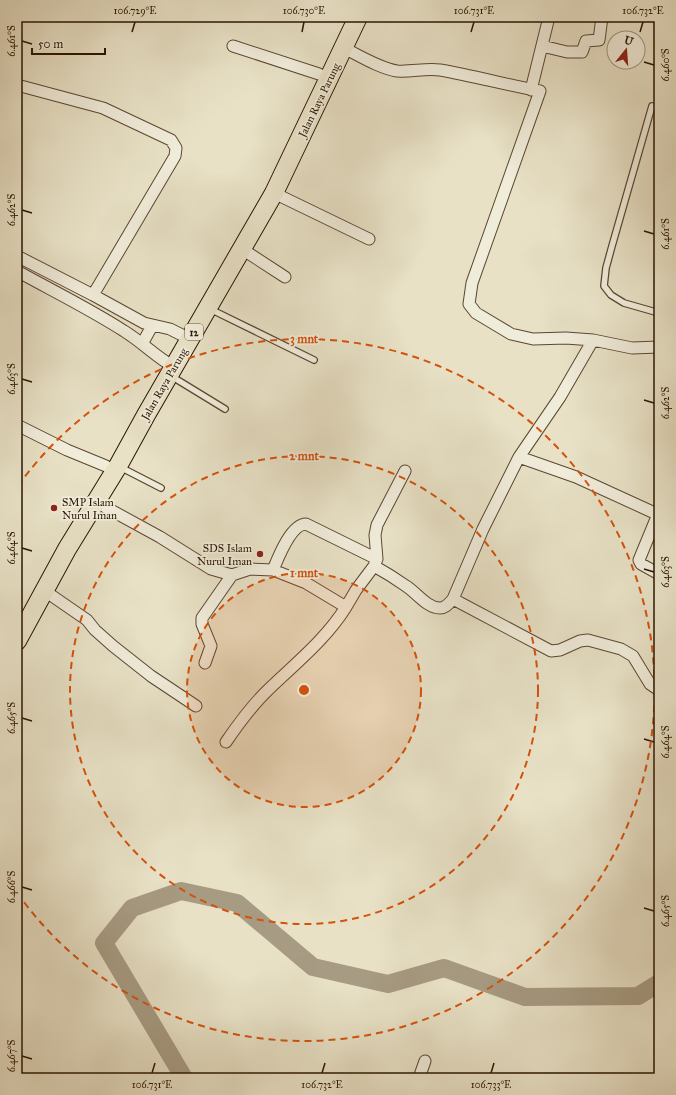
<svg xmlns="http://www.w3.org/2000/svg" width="676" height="1095" viewBox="0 0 676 1095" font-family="'IM FELL Great Primer',serif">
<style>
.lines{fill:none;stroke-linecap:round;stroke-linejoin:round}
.river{stroke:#a79b83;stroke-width:18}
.service-casing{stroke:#5a4732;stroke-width:8}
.minor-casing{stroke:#5a4732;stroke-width:13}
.trunk-casing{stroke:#2a1400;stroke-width:20}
.service{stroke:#f0ecda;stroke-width:5.5}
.minor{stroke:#f0ecda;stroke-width:11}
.trunk{stroke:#e8e1c6;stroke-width:18}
.ticks{fill:none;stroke:#2a1400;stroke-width:1.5}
.ring{fill:none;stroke:#d5520b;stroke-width:2;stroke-dasharray:7 5}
.poi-dot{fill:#8f2418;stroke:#f0ecda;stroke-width:1.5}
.labels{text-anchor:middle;stroke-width:3.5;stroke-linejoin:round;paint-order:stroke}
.shield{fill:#f0ecda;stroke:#655541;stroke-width:1}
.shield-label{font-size:10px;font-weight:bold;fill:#2a1400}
.street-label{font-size:11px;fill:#2a1400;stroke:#f0ecda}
.poi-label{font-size:11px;fill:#2a1400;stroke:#f0ecda;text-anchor:start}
.centre{fill:#d5520b;stroke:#f0ecda;stroke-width:2}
.ring-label{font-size:12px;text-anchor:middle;font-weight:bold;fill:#d5520b;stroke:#f0ecda;stroke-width:3.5;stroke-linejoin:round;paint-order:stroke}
.neatline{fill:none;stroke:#2a1400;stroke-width:1.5}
.ticks-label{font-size:10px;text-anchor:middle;fill:#2a1400}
</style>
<rect width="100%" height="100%" fill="#e8e1c6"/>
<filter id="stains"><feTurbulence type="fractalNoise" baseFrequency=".005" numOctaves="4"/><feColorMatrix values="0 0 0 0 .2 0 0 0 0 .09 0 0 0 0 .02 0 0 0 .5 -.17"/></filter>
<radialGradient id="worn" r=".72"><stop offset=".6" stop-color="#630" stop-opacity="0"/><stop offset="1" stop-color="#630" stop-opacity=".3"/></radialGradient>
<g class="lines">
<path class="river" d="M 184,1078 L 104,943 L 132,908 L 181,891 L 237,903 L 313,967 L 388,984 L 444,968 L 525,997 L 638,996 L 659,983"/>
<defs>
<path id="service" d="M 652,106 L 612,246 L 606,268 L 604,286 L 611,295 L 624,303 L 659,313
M 210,309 L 314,360
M 171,376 L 225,409
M 120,467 L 161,488"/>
<path id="minor" d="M 233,46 L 319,74
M 542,46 L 567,52 L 582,52 L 586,41 L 599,40 L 602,17
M 344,48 C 360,56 379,68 397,71 C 412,72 426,68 440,70 C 474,76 507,85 540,91 L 472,283 L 469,304 L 476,313 L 511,334 L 533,339 L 566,338 L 593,340 L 632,348 L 659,347
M 17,85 L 103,108 L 171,140 L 176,148 L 175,156 L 93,295
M 531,90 L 549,17
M 274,193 L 369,239
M 242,249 L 285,277
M 17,256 L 93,295 L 144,323 L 170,329 L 190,339
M 17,271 C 53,291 90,309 124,331 C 142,342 156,357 174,367
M 142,344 L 152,326
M 17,425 L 67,450 L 106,466
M 519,457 L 560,397 L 593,340
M 96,502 L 160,537 L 211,569 L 232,575 L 250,569 L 273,570 L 306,583 L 346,607 L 356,590 L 374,566 L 377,559 L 375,535 L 377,525 L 405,471
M 658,514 L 639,560 L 641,564 L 659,574
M 374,566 C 385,572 396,579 406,586 C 417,593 427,608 440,608 C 446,608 449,603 453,599 L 483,529 L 519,457 L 576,477 L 659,515
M 273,570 C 278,558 291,524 306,524 L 377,559
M 45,591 L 87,620 L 95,630 L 113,646 L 151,676 L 196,706
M 453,599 L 551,651 L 560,650 L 580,641 L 588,640 L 621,649 L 633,656 L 650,684 L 659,690
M 205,663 L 211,646 L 202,624 L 202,618 L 232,575
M 226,742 C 239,723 252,705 269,689 C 296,663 326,639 346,607
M 419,1078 L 425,1061"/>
<path id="trunk" d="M 17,641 L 67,549 L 118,466 L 146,415 L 274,193 L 358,17"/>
</defs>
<use href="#service" class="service-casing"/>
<use href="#minor" class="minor-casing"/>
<use href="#trunk" class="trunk-casing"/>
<use href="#service" class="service"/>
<use href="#minor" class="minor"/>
<use href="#trunk" class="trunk"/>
</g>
<path class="ticks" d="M 132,32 L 135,22M 302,32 L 304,22M 471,32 L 474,22M 640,32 L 643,22M 22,41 L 32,44M 644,62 L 654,65M 22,210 L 32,213M 644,231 L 654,234M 22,379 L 32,382M 644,400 L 654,403M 22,548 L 32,551M 644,569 L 654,572M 22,718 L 32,721M 644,739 L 654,742M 22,887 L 32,890M 644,908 L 654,911M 22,1056 L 32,1059M 152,1073 L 155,1063M 322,1073 L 325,1063M 491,1073 L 494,1063"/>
<circle cx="304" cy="690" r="117" fill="#d5520b" fill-opacity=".12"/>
<g class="ring">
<circle cx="304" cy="690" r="117"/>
<circle cx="304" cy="690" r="234"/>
<path d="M18 486A351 351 0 1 1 18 894"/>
</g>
<g class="poi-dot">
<circle cx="54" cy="508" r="4"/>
<circle cx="260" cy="554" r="4"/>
</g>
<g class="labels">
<rect class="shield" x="185" y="324" width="18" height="16" rx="3"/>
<g class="shield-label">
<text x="194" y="336">12</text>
</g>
<g class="street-label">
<text transform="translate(319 100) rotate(-64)" y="4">Jalan Raya Parung</text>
<text transform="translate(164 384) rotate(-60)" y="4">Jalan Raya Parung</text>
</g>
<g class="poi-label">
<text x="62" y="506">SMP Islam<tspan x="62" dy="13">Nurul Iman</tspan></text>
<text x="252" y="552" text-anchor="end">SDS Islam<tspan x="252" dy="13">Nurul Iman</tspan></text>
</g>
</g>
<circle cx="304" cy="690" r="6" class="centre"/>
<g class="ring-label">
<text x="304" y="343">3 mnt</text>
<text x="304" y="460">2 mnt</text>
<text x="304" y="577">1 mnt</text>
</g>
<rect width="676" height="1095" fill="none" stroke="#e8e1c6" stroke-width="44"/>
<g transform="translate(626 50) rotate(17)"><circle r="19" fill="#f0ecda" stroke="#a19683"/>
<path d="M0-3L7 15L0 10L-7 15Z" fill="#8f2418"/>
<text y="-6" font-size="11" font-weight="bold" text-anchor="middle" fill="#2a1400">U</text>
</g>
<path d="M32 48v6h73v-6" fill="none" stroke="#2a1400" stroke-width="2"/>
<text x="38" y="48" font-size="12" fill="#2a1400" stroke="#f0ecda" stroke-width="3" paint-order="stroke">50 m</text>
<rect x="22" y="22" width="632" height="1051" class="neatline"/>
<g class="ticks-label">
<text x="135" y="14">106.729°E</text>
<text x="304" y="14">106.730°E</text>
<text x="474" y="14">106.731°E</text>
<text x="643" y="14">106.732°E</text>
<text transform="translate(11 41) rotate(-90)" y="4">6.461°S</text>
<text transform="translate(665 65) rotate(-90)" y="4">6.460°S</text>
<text transform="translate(11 210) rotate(-90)" y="4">6.462°S</text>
<text transform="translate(665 234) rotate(-90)" y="4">6.461°S</text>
<text transform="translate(11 379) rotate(-90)" y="4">6.463°S</text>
<text transform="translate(665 403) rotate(-90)" y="4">6.462°S</text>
<text transform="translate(11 548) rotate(-90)" y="4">6.464°S</text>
<text transform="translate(665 572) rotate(-90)" y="4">6.463°S</text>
<text transform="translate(11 718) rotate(-90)" y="4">6.465°S</text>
<text transform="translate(665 742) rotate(-90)" y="4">6.464°S</text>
<text transform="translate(11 887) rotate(-90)" y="4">6.466°S</text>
<text transform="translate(665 911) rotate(-90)" y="4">6.465°S</text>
<text transform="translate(11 1056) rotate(-90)" y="4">6.467°S</text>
<text x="152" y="1088">106.731°E</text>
<text x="322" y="1088">106.732°E</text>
<text x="491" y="1088">106.733°E</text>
</g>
<rect width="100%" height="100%" filter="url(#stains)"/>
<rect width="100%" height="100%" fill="url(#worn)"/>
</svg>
